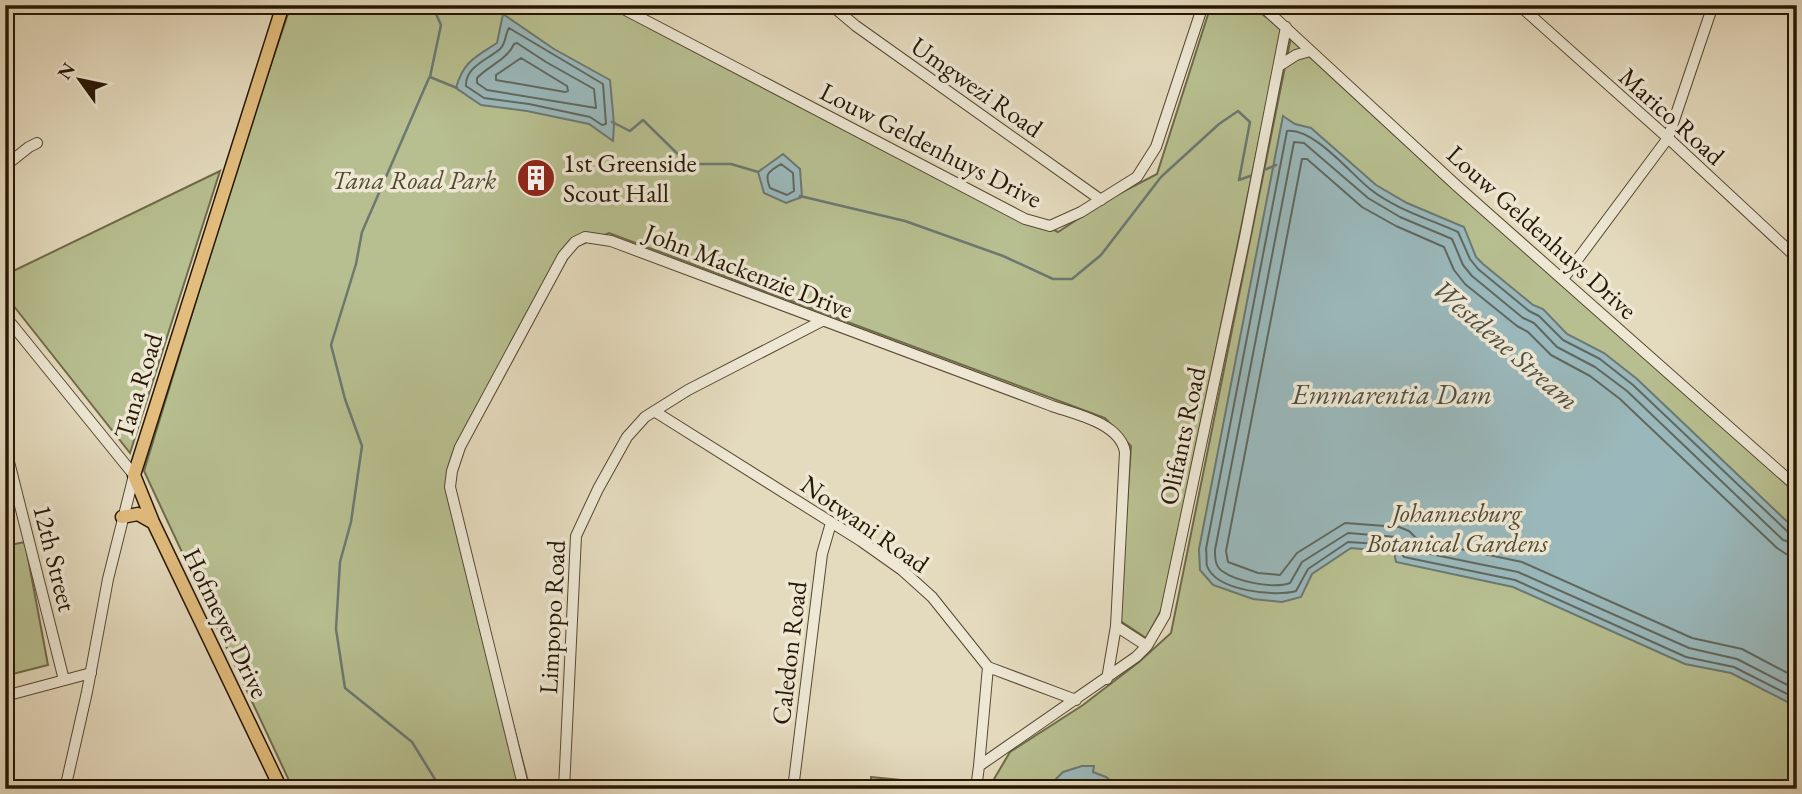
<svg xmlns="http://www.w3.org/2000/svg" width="1802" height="794" viewBox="0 0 1802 794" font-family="'EB Garamond',serif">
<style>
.green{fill:#b7be8f;stroke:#6f6a49;stroke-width:2}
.water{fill:#9ab8bb;stroke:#6c7871;stroke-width:2}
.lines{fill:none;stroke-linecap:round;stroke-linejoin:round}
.shore{stroke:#60685f;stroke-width:2}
.stream{stroke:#6c7871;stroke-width:2.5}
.minor-casing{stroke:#564832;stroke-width:12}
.major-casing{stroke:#271703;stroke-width:15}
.minor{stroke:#ede7d4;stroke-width:10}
.major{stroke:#e2bd7e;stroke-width:12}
.labels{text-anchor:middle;stroke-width:7;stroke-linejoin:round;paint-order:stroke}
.street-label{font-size:26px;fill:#271703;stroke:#ede7d4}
.poi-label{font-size:26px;fill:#271703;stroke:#ede7d4;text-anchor:start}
.park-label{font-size:26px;font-style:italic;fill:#52492d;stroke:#ede7d4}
.water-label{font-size:28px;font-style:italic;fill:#4f4f43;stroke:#ede7d4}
</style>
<rect width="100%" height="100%" fill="#e4dabd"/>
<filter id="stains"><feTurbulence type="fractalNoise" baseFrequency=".00286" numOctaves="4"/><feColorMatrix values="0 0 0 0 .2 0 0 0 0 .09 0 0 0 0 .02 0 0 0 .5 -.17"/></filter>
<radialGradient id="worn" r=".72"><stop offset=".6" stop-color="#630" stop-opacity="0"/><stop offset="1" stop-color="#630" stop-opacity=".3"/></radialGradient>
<path class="green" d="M 291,5 L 621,5 L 1058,232 L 1105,201 L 1157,174 L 1211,5 L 1250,5 L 1282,29 L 1163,607 L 1146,638 L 1119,620 L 1131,446 L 1105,418 L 609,233 L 573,248 L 460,452 L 451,489 L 530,789 L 293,789 L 144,471 L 242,150 Z
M 1291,37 L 1797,490 L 1797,789 L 993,789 L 994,779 L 1010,752 L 1083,705 L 1139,662 L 1171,633 Z
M 220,171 L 130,453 L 5,295 L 5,275 Z
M 25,542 L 48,665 L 5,676 L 5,546 Z
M 871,777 L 951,785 L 951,789 L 871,789 Z"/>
<path class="water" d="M 503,14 L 554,49 L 610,80 L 614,124 L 613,141 L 589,124 L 527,111 L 481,105 L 456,88 C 463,62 475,57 497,43 Z
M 1283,116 L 1295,124 L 1311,128 L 1376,185 L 1407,203 L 1464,227 L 1476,257 L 1483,264 L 1533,305 L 1543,309 L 1567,334 L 1604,353 L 1637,379 L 1797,531 L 1797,707 L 1731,673 L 1685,664 L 1513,587 L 1396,562 L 1394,552 L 1351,548 L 1312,574 L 1301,597 L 1282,602 L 1253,599 L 1213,585 L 1200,570 L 1199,549 Z
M 783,154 L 800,169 L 802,197 L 786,203 L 764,193 L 758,172 Z
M 1082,766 L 1094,766 L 1093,772 L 1106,777 L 1117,786 L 1114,789 L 1046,789 L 1063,772 Z"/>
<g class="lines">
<path class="shore" d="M 509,28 L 603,84 L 606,124 L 602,125 L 590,117 L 529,104 L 484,98 L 466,86 C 465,67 487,60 500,49 C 506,44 505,34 509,28 Z
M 517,43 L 546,62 L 594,89 L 596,108 L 487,90 L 477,83 L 477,78 C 488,66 507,60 514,44 Z
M 521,58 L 567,86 L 568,91 L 565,92 L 496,80 L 496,75 Z
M 781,164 L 793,173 L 794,191 L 787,195 L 770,188 C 764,172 769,172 781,164 Z
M 1797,536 L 1789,533 L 1633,385 L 1600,359 L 1563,340 L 1539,316 L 1529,311 L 1478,269 L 1470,259 L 1458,232 C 1429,219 1395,209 1370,189 C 1350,173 1314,128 1287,131 L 1206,549 C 1207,554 1206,562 1207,566 C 1216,591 1275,597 1296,591 L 1308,569 L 1348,542 L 1395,545 L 1404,557 L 1515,580 L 1686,657 L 1734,667 L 1797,699
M 1797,544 L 1783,540 L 1627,391 L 1595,367 L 1557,347 L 1534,323 L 1523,318 L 1472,276 L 1463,265 L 1452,239 L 1400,217 L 1368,198 L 1304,143 L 1294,142 L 1215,550 C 1215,558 1215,566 1222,571 C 1237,582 1274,589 1290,583 L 1302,562 L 1348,533 L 1397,537 L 1404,541 L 1411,550 L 1518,572 L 1689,648 L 1737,659 L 1797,690
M 1797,555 L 1786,554 L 1777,548 L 1620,399 L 1590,376 L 1551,355 L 1528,332 L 1517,326 L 1465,284 L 1454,270 L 1444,247 L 1396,226 L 1362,207 L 1307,159 L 1302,159 L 1226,551 L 1228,562 L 1258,573 L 1280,575 L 1297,553 L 1345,523 L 1399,527 L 1409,531 L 1418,540 L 1522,562 L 1692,638 L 1742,649 L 1797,678"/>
<path class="stream" d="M 432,5 L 441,25 L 430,77 L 457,88
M 429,78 L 362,232 L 356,264 L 331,345 L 345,399 L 362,446 L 351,522 L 340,562 L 336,629 L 345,688 L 412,742 L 441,789
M 612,122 L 630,131 L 643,120 L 688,164 L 731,164 L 758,172
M 1262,171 L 1276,165
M 800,196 L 905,221 L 1003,256 L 1053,279 L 1072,279 L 1101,255 L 1161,177 L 1219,124 L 1238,111 L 1250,122 L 1239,180 L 1253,175"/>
<defs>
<path id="minor" d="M 616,5 L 1025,219 L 1050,226 L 1081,212 L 1137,177 L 1156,147 L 1203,5
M 831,5 L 856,26 L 1101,200
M 1261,5 L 1457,186 L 1797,487
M 1519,5 L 1668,138 L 1797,258
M 1279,66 L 1296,55 L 1310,51
M 5,166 L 29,147 L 37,143
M 1563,279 L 1668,138 L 1713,5
M 5,316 L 134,475 L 108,579 L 87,692 L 65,789
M 654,411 L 861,541 L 902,570 L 932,597 L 988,667 L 1076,700
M 5,446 L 64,680
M 1107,679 L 1116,626
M 5,696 L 91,673
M 979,766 L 988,667
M 524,789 L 450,487 L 452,471 L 460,447 L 563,256 L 575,242 L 585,237 L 611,241 L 1052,406 C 1075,414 1120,423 1125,452 L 1116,626 L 1147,646
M 564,789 L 576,536 L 598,489 L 627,437 L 645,417 L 688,390 L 822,321
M 793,789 L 822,554 L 831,523
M 976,789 L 979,766 L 1136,657 L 1147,646 L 1165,615 L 1245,237 L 1286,27"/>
<path id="major" d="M 5,9 L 24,5
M 122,517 L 138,514 L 152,522
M 281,789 L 153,522 L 134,475 L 283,5"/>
</defs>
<use href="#minor" class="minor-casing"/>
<use href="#major" class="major-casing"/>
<use href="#minor" class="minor"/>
<use href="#major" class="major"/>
</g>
<defs>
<symbol id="building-disc" viewBox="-11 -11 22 22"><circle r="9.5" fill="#8f2418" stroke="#ede7d4"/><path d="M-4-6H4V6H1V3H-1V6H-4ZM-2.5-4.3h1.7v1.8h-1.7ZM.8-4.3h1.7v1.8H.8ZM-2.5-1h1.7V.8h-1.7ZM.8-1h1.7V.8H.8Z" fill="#fff"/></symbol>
</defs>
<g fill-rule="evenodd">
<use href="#building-disc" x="514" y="156" width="44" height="44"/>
</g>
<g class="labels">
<g class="street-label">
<text transform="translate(977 87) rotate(35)" y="9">Umgwezi Road</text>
<text transform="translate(1672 116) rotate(42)" y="9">Marico Road</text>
<text transform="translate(931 145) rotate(27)" y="9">Louw Geldenhuys Drive</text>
<text transform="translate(1542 232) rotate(42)" y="9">Louw Geldenhuys Drive</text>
<text transform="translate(749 271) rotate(21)" y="9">John Mackenzie Drive</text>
<text transform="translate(138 386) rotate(-73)" y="9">Tana Road</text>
<text transform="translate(1182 436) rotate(-78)" y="9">Olifants Road</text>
<text transform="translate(865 524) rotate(35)" y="9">Notwani Road</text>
<text transform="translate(55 558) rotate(76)" y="9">12th Street</text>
<text transform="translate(552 617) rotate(-87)" y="9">Limpopo Road</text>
<text transform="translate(226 623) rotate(64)" y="9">Hofmeyer Drive</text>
<text transform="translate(789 653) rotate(-83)" y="9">Caledon Road</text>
</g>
<g class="poi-label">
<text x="563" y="172">1st Greenside<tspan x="563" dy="30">Scout Hall</tspan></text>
</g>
<g class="park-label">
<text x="414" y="189">Tana Road Park</text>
<text x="1457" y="522">Johannesburg<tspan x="1457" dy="30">Botanical Gardens</tspan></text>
</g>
<g class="water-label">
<text transform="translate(1506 344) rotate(41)" y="10">Westdene Stream</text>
<text x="1392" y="404">Emmarentia Dam</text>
</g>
</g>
<rect width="1802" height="794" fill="none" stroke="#e4dabd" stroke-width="28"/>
<rect x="7" y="7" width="1788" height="780" fill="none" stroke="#271703" stroke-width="3.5"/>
<rect x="14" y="14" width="1774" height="766" fill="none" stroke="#271703" stroke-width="2"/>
<g transform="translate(80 80) rotate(303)" stroke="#ede7d4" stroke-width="5" paint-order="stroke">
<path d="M0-5L12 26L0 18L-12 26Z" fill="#271703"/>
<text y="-10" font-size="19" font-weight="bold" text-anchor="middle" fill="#271703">N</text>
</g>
<rect width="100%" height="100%" filter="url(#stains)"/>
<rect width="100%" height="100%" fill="url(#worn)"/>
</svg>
